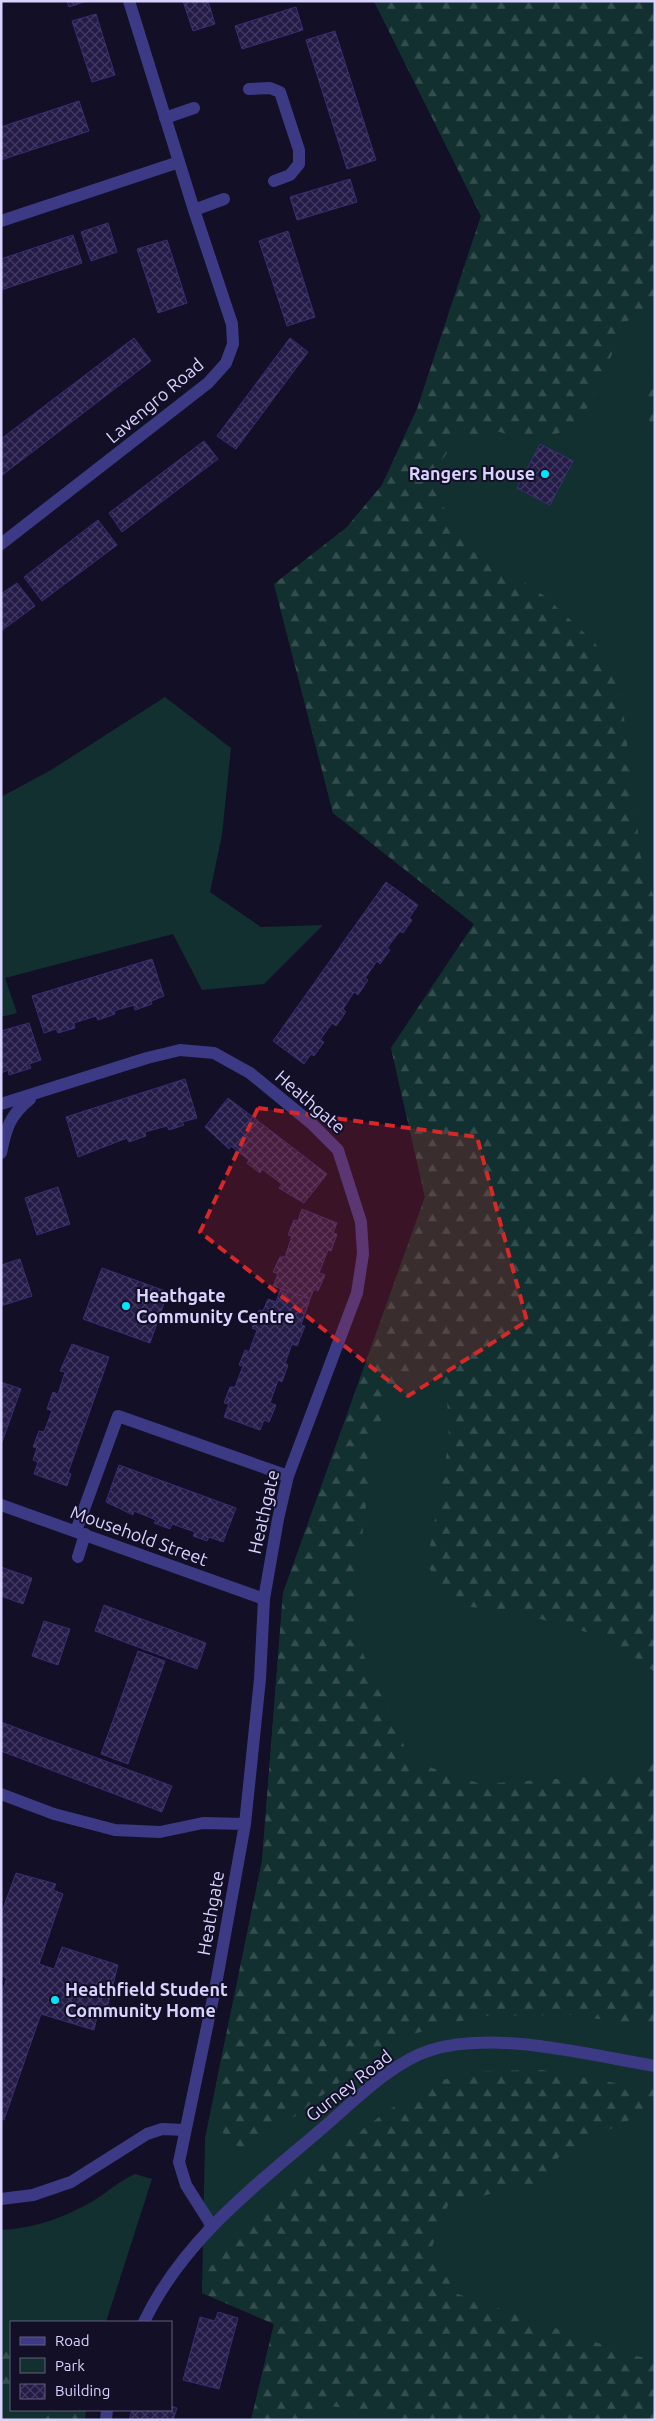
<svg xmlns="http://www.w3.org/2000/svg" width="656" height="2421" viewBox="0 0 656 2421" font-family="Ubuntu,sans-serif">
<style>
.green{fill:#12302f}
.forest{fill:url(#forest-firs)}
.building{fill:url(#building-cross-hatch);stroke:#3b2d73}
.lines{fill:none;stroke-linecap:round;stroke-linejoin:round}
.minor{stroke:#3d3a85;stroke-width:12}
.marked{fill:#d62828;fill-opacity:0.2;stroke:#d62828;stroke-width:4;stroke-dasharray:10 6;stroke-linejoin:round}
.poi-dot{fill:#00e5ff;stroke:#130f26;stroke-width:2}
.labels{text-anchor:middle;stroke-width:4;stroke-linejoin:round;paint-order:stroke}
.street-label{font-size:18px;fill:#d9d4ff;stroke:#130f26}
.poi-label{font-size:18px;font-weight:bold;fill:#d9d4ff;stroke:#130f26;text-anchor:start}
</style>
<defs>
<pattern id="forest-firs" width="22" height="20" patternUnits="userSpaceOnUse" patternTransform="scale(1.25)"><rect width="22" height="20" fill="#12302f"/><path d="M5 1l3.5 6h-7zM16 11l3.5 6h-7z" fill="#344d4e"/></pattern>
<pattern id="building-cross-hatch" width="8" height="8" patternUnits="userSpaceOnUse" patternTransform="scale(1.25)"><rect width="8" height="8" fill="#241b47"/><path d="M0 0l8 8M0 8l8-8" fill="none" stroke="#433b63"/></pattern>
</defs>
<rect width="100%" height="100%" fill="#130f26"/>
<path class="green" d="M 374,1 L 655,1 L 655,2420 L 251,2420 L 274,2324 L 202,2293 L 205,2138 L 262,1861 L 283,1593 L 425,1197 L 391,1048 L 474,924 L 333,813 L 274,584 L 346,528 L 382,485 L 417,409 L 481,216 Z
M 165,697 L 231,748 L 222,835 L 210,892 L 261,927 L 323,925 L 264,984 L 202,990 L 173,934 L 5,978 L 17,1013 L 1,1017 L 1,797 L 51,770 Z
M 135,2174 L 152,2179 L 106,2322 L 11,2322 L 11,2410 L 86,2410 L 85,2420 L 1,2420 L 1,2230 C 34,2229 65,2217 93,2201 C 108,2192 119,2181 135,2174 Z"/>
<path class="forest" d="M 374,1 L 655,1 L 655,309 L 625,322 L 601,381 L 577,428 L 548,436 L 517,438 L 500,432 L 459,436 L 437,467 L 438,501 L 486,557 L 546,597 L 594,642 L 619,676 L 642,866 L 655,900 L 655,1672 L 607,1638 L 516,1612 L 471,1607 L 445,1599 L 427,1563 L 449,1441 L 447,1399 L 427,1377 L 403,1372 L 375,1433 L 357,1577 L 356,1638 L 411,1761 L 481,1784 L 630,1774 L 655,1761 L 655,2027 L 571,2015 L 480,2016 L 413,2034 L 354,2071 L 261,2142 L 246,2150 L 226,2141 L 217,2117 L 216,2084 L 262,1861 L 283,1593 L 425,1197 L 391,1048 L 474,924 L 333,813 L 274,584 L 346,528 L 382,485 L 417,409 L 481,216 Z
M 655,366 L 655,443 L 644,399 Z
M 542,2070 L 655,2090 L 655,2108 L 600,2134 L 559,2157 L 540,2187 L 509,2189 L 448,2205 L 432,2247 L 455,2293 L 635,2356 L 655,2359 L 655,2420 L 391,2420 L 375,2411 L 328,2406 L 313,2420 L 251,2420 L 274,2324 L 202,2293 L 203,2274 L 306,2172 L 387,2111 L 438,2081 L 480,2071 Z
M 1,2336 L 11,2351 L 11,2387 L 1,2400 Z
M 53,2410 L 80,2410 L 77,2420 L 44,2420 Z"/>
<path class="building" d="M 67,1 L 87,1 L 69,7 Z
M 183,1 L 208,1 L 215,24 L 193,31 Z
M 296,7 L 303,30 L 242,49 L 235,26 Z
M 96,14 L 115,75 L 92,82 L 72,21 Z
M 335,31 L 376,160 L 347,169 L 306,40 Z
M 79,101 L 89,131 L 1,160 L 1,127 Z
M 350,179 L 357,202 L 297,220 L 290,197 Z
M 108,223 L 117,252 L 91,261 L 81,232 Z
M 288,231 L 315,317 L 287,326 L 259,241 Z
M 73,235 L 82,263 L 1,290 L 1,259 Z
M 167,240 L 187,303 L 158,313 L 137,249 Z
M 134,338 L 151,361 L 1,476 L 1,439 Z
M 290,338 L 308,352 L 236,449 L 217,436 Z
M 204,441 L 218,459 L 122,532 L 109,513 Z
M 540,444 L 573,461 L 550,505 L 517,488 Z
M 98,520 L 117,545 L 42,601 L 24,577 Z
M 17,583 L 35,606 L 1,631 L 1,594 Z
M 386,882 L 418,905 L 409,918 L 412,920 L 403,933 L 400,931 L 387,948 L 390,950 L 380,964 L 377,961 L 365,978 L 368,980 L 358,995 L 354,992 L 343,1009 L 346,1012 L 336,1026 L 332,1023 L 320,1040 L 324,1042 L 314,1056 L 311,1054 L 304,1064 L 273,1041 Z
M 152,959 L 164,996 L 151,1001 L 152,1004 L 135,1010 L 134,1005 L 114,1011 L 115,1014 L 98,1020 L 96,1016 L 74,1023 L 75,1028 L 58,1033 L 56,1029 L 44,1033 L 32,996 Z
M 29,1023 L 41,1060 L 29,1064 L 31,1068 L 9,1075 L 8,1070 L 1,1073 L 1,1031 Z
M 185,1079 L 197,1118 L 182,1122 L 184,1125 L 169,1130 L 167,1126 L 145,1132 L 146,1136 L 129,1142 L 127,1138 L 78,1157 L 66,1117 Z
M 228,1098 L 327,1174 L 304,1203 L 279,1188 L 282,1184 L 262,1169 L 260,1173 L 247,1163 L 249,1160 L 231,1146 L 229,1149 L 205,1127 Z
M 58,1187 L 70,1224 L 37,1235 L 25,1198 Z
M 302,1209 L 337,1223 L 333,1233 L 337,1234 L 331,1251 L 328,1250 L 319,1273 L 325,1275 L 318,1291 L 314,1289 L 310,1299 L 273,1286 L 278,1274 L 273,1272 L 280,1257 L 285,1257 L 292,1236 L 288,1235 L 294,1220 L 298,1221 Z
M 20,1259 L 32,1296 L 1,1306 L 1,1265 Z
M 102,1268 L 168,1292 L 150,1343 L 83,1319 Z
M 281,1288 L 310,1299 L 301,1325 L 305,1326 L 297,1346 L 292,1344 L 285,1363 L 288,1365 L 282,1382 L 278,1380 L 270,1403 L 276,1405 L 269,1422 L 264,1420 L 260,1430 L 224,1417 L 229,1404 L 224,1403 L 230,1387 L 235,1387 L 243,1366 L 239,1365 L 245,1350 L 249,1352 L 257,1330 L 252,1328 L 259,1310 L 263,1311 L 268,1299 L 276,1302 Z
M 72,1344 L 109,1357 L 68,1473 L 71,1474 L 67,1486 L 34,1474 L 38,1462 L 33,1460 L 37,1448 L 33,1447 L 39,1431 L 44,1432 L 52,1411 L 47,1409 L 53,1392 L 58,1394 L 65,1372 L 60,1371 Z
M 1,1382 L 21,1389 L 1,1445 Z
M 119,1465 L 236,1508 L 223,1542 L 209,1537 L 207,1541 L 193,1536 L 195,1532 L 172,1524 L 170,1529 L 154,1523 L 156,1520 L 134,1511 L 133,1515 L 106,1502 Z
M 1,1567 L 32,1578 L 23,1604 L 1,1596 Z
M 104,1605 L 206,1643 L 197,1669 L 95,1631 Z
M 44,1621 L 70,1629 L 58,1665 L 32,1656 Z
M 138,1651 L 165,1661 L 128,1764 L 101,1754 Z
M 1,1722 L 172,1786 L 162,1812 L 1,1751 Z
M 16,1873 L 56,1884 L 53,1890 L 63,1894 L 39,1964 L 54,1969 L 62,1947 L 118,1965 L 107,2008 L 99,2007 L 94,2030 L 41,2014 L 4,2120 L 1,2119 L 1,1994 L 7,1978 L 1,1976 L 1,1914 Z
M 218,2312 L 238,2318 L 219,2389 L 183,2380 L 200,2317 L 215,2321 Z
M 171,2406 L 177,2408 L 173,2420 L 129,2420 L 132,2410 L 171,2410 Z"/>
<g class="lines">
<path class="minor" d="M 249,89 L 270,88 L 280,92 L 299,150 L 299,164 L 290,175 L 274,181
M 165,118 L 194,108
M 194,210 L 224,199
M 1,221 L 179,162
M 1,544 L 208,383 L 226,363 L 233,344 L 232,324 L 194,210 L 129,1
M 1,1104 L 147,1058 L 180,1050 L 214,1053 L 250,1073 L 311,1123 L 338,1150 L 361,1222 L 363,1254 L 357,1293 L 288,1476 L 278,1519 L 264,1599 L 260,1679 L 245,1824 L 217,1979 L 179,2162 L 186,2185 L 212,2226
M 1,1153 C 6,1128 10,1115 30,1099
M 1,1505 L 264,1599
M 76,1531 L 118,1416 L 288,1476
M 78,1557 L 85,1534
M 1,1794 L 54,1814 L 115,1830 L 160,1832 L 203,1823 L 245,1824
M 1,2199 L 33,2195 L 71,2182 L 147,2134 L 162,2129 L 185,2130
M 144,2322 C 183,2240 256,2185 324,2127 C 354,2101 392,2062 431,2050 C 495,2030 589,2055 655,2066
M 106,2420 L 107,2410"/>
</g>
<path class="marked" d="M 258,1108 L 477,1137 L 527,1321 L 408,1396 L 200,1232 Z"/>
<g class="poi-dot">
<circle cx="545" cy="474" r="5"/>
<circle cx="126" cy="1306" r="5"/>
<circle cx="55" cy="2000" r="5"/>
</g>
<g class="labels">
<g class="street-label">
<text transform="translate(155 401) rotate(-40)" y="6">Lavengro Road</text>
<text transform="translate(310 1102) rotate(41)" y="6">Heathgate</text>
<text transform="translate(264 1512) rotate(-77)" y="6">Heathgate</text>
<text transform="translate(139 1536) rotate(20)" y="6">Mousehold Street</text>
<text transform="translate(211 1913) rotate(-80)" y="6">Heathgate</text>
<text transform="translate(349 2086) rotate(-38)" y="6">Gurney Road</text>
</g>
<g class="poi-label">
<text x="535" y="480" text-anchor="end">Rangers House</text>
<text x="136" y="1302">Heathgate<tspan x="136" dy="21">Community Centre</tspan></text>
<text x="65" y="1996">Heathfield Student<tspan x="65" dy="21">Community Home</tspan></text>
</g>
</g>
<rect width="656" height="2421" fill="none" stroke="#d9d4ff" stroke-width="5"/>
<rect x="10" y="2321" width="162" height="90" fill="#130f26" stroke="#625e7d"/>
<rect x="20" y="2337" width="25" height="8" fill="#3d3a85" stroke="#625e7d"/>
<text x="55" y="2346" font-size="15" fill="#d9d4ff">Road</text>
<rect x="20" y="2358" width="25" height="15" fill="#12302f" stroke="#625e7d"/>
<text x="55" y="2371" font-size="15" fill="#d9d4ff">Park</text>
<rect x="20" y="2384" width="25" height="15" fill="url(#building-cross-hatch)" stroke="#625e7d"/>
<text x="55" y="2396" font-size="15" fill="#d9d4ff">Building</text>
</svg>
